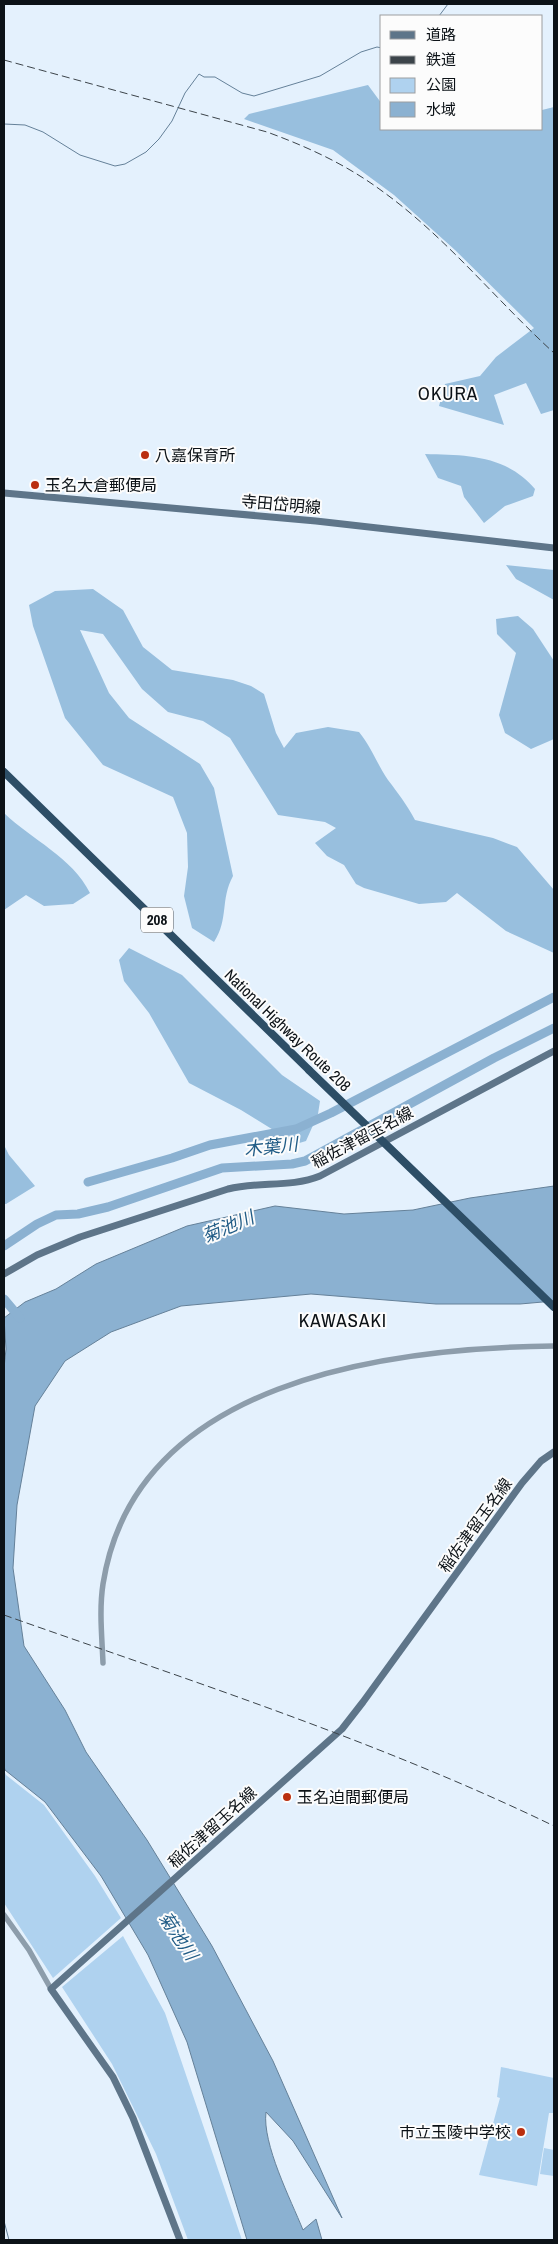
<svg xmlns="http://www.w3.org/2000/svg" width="558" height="2244" viewBox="0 0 558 2244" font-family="'Archivo Narrow','Noto Sans JP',sans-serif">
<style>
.green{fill:#afd2ef}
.forest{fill:#98bfde}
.water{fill:#8bb1d1;stroke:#658199}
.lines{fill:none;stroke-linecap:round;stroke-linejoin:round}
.stream{stroke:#658199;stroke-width:1}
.river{stroke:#8bb1d1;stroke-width:9}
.tertiary{stroke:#8d9dab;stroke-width:5.5}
.secondary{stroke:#5e7589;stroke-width:7}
.trunk{stroke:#2d4e66;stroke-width:8}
.rail{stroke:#3c444a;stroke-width:1;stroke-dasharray:8 4;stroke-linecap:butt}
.trunk-bridge{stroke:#2d4e66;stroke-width:8}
.poi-dot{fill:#ba2f0f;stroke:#fcfcfc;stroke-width:2}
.labels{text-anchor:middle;stroke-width:4;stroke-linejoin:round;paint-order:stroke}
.shield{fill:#fcfcfc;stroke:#54585c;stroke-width:1}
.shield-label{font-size:15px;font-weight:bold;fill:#0c1217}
.poi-label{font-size:16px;fill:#0c1217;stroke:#fcfcfc;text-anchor:start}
.street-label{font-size:16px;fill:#0c1217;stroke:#fcfcfc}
.water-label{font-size:18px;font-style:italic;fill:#215c86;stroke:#fcfcfc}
.quarter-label{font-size:19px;letter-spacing:1px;fill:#0c1217;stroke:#fcfcfc}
</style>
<rect width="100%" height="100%" fill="#e4f1fd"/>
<path class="green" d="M 4,1770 L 6,1775 L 44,1805 L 95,1876 L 121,1918 L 53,1978 L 4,1903 Z
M 123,1936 L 165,2013 L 242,2240 L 188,2240 L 156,2154 L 112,2064 L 62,1987 Z
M 501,2067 L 554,2078 L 554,2113 L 549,2113 L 537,2186 L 479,2175 L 500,2098 L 497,2097 Z
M 544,2148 L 554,2150 L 554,2176 L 540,2174 Z"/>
<path class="forest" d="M 368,85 L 382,104 L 382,129 L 542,129 L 542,110 L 554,107 L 554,410 L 541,414 L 526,383 L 494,395 L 504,425 L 439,406 L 445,384 L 480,376 L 496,357 L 534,328 L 455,250 L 394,195 L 333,150 L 244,119 L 249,114 Z
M 425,454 C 467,455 506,455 535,489 L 533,496 L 505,506 L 484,523 L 464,497 L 461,486 L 438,478 Z
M 506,565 L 554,570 L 554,600 L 516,579 Z
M 93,589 L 123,610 L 143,647 L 172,670 L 233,680 L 251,686 L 264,694 L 276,733 L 284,748 L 296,733 L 328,727 L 359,732 C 372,748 377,764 388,780 C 398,793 407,805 415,820 L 493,838 L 517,847 L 554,890 L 554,953 L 506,931 L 457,893 L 446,902 L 419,904 L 364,888 L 356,884 L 344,865 L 327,856 L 315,843 L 336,828 L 325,822 L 278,815 L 230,738 L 203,721 L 168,712 L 142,689 L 103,634 L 80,630 L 109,693 L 129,718 L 200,764 L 214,788 L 233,876 C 220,900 229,919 214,942 L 192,928 L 184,896 L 188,867 L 187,833 L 173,797 L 103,765 L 65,718 L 33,626 L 29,605 L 55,591 Z
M 518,616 L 533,629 L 554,661 L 554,739 L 531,749 L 505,733 L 499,715 L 516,653 L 497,634 L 496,619 Z
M 4,813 C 32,840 72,857 90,893 L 73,904 L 44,906 L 26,895 L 4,910 Z
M 129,948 L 182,975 L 282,1075 L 320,1101 L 318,1114 L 306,1141 L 296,1144 L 241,1110 L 189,1083 L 149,1013 L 124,981 L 119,960 Z
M 4,1145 L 9,1155 L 35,1186 L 6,1204 L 4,1204 Z"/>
<path class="water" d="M 554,1186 L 554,1301 L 520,1304 L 436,1304 L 311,1294 L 181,1306 L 111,1332 L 65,1361 L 35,1406 L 17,1505 L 13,1568 L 24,1646 L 65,1710 L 86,1752 L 147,1840 L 212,1946 L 273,2061 L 342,2218 L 293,2141 L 266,2112 C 262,2144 291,2200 303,2230 L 316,2219 L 322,2240 L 247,2240 L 187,2042 L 148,1955 L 101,1876 L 45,1802 L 5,1770 L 4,1766 L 4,1368 L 6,1349 L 4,1318 L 25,1302 L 56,1289 L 96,1264 L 187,1226 L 275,1206 L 344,1214 L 413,1210 L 470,1198 Z"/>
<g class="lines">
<path class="stream" d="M 439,16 L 448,4
M 4,124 L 25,125 L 43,132 L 80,155 L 115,166 L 125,164 L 146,152 L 159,139 L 172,121 L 185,93 L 199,74 L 204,77 L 215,77 L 242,93 L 254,96 L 320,76 L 361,52 L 377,47 L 382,48
M 4,2221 L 9,2240"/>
<path class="river" d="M 88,1182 L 172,1158 L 210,1145 L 296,1129 L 331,1113 L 554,997
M 4,1246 L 37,1224 L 56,1215 L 78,1214 L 108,1207 L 222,1168 L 292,1164 L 305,1161 L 494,1058 L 554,1028
M 4,1299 L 20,1318"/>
<path class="tertiary" d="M 103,1663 C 102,1637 99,1610 103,1584 C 135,1380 387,1348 554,1346
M 4,1915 L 29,1950 L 51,1989"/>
<path class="secondary" d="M 4,493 L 316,521 L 554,548
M 4,1274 L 37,1255 L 80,1237 L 228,1189 C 259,1181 290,1188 320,1176 L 554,1051
M 180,2240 L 133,2118 L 113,2077 L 51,1989 L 342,1729 L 363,1702 L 522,1483 L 541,1461 L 554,1452"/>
<path class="trunk" d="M 4,772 L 309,1070"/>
<path class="rail" d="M 4,60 L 267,132 C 308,147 347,165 382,191 C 446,237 496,300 554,353
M 4,1615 C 188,1680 378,1741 554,1826"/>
<path class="trunk-bridge" d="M 309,1070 L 554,1307"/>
</g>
<g class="poi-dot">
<circle cx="145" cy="455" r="5"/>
<circle cx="35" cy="485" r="5"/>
<circle cx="287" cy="1797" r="5"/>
<circle cx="521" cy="2132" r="5"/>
</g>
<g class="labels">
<rect class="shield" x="141" y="907.5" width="32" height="25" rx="4"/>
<g class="shield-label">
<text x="157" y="925">208</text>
</g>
<g class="poi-label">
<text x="155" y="461">八嘉保育所</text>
<text x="45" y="491">玉名大倉郵便局</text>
<text x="297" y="1803">玉名迫間郵便局</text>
<text x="511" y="2138" text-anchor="end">市立玉陵中学校</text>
</g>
<g class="street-label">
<text transform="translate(281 504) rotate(5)" y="6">寺田岱明線</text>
<text transform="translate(288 1030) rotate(44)" y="6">National Highway Route 208</text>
<text transform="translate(362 1137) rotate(-28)" y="6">稲佐津留玉名線</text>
<text transform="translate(475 1525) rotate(-54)" y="6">稲佐津留玉名線</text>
<text transform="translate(212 1827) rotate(-42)" y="6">稲佐津留玉名線</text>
</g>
<g class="water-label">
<text transform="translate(271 1147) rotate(-6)" y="6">木葉川</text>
<text transform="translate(228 1227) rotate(-23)" y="6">菊池川</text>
<text transform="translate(178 1936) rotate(56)" y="6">菊池川</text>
</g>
<g class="quarter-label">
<text x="448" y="400">OKURA</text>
<text x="343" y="1327">KAWASAKI</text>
</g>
</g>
<rect width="558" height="2244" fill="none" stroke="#0c1217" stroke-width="10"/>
<rect x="380" y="15" width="162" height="115" fill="#fcfcfc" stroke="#9c9ea0"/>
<rect x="390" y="31" width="25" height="8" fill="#5e7589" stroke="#9c9ea0"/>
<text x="426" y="40" font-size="15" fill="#0c1217">道路</text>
<rect x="390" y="56" width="25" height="8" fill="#3c444a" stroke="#9c9ea0"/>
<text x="426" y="65" font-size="15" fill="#0c1217">鉄道</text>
<rect x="390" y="78" width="25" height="15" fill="#afd2ef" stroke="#9c9ea0"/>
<text x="426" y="90" font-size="15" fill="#0c1217">公園</text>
<rect x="390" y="102" width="25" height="15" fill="#8bb1d1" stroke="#9c9ea0"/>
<text x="426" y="115" font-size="15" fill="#0c1217">水域</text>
</svg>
